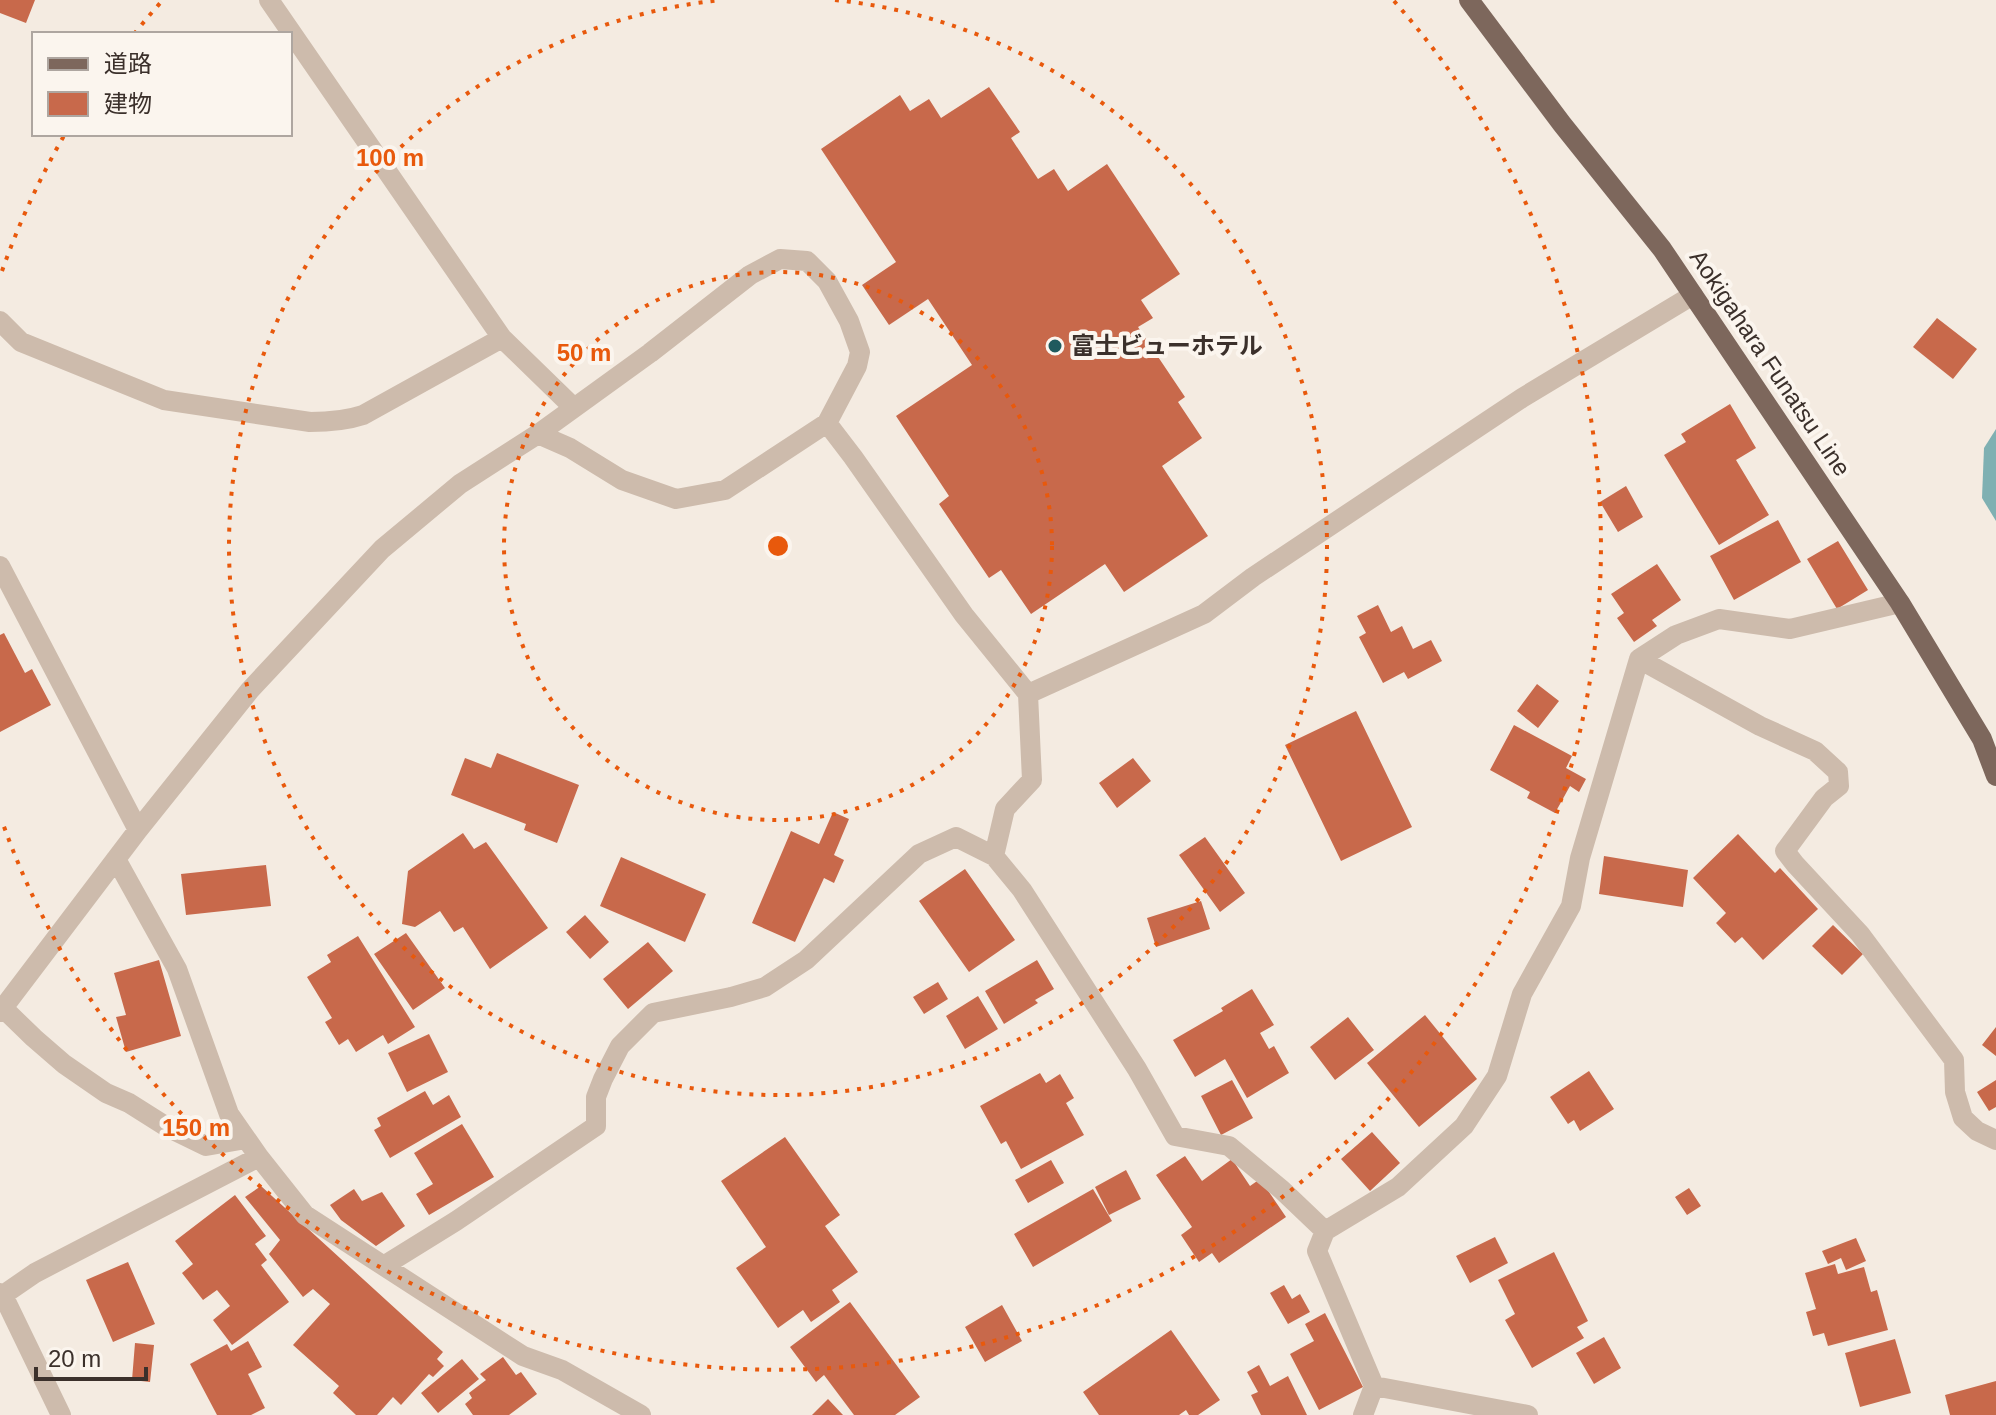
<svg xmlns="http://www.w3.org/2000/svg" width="1996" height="1415" viewBox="0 0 1996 1415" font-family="Helvetica,'Noto Sans JP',sans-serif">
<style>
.water{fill:#7fb0b2}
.building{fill:#c8694b}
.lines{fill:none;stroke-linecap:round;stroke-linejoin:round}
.minor{stroke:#cdbbac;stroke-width:20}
.major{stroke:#7d675c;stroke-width:20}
.ring{fill:none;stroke:#e8590c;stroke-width:4;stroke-dasharray:4 8}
.poi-dot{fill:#1f5a5e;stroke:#fbf5ee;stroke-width:3}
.labels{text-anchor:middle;stroke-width:8;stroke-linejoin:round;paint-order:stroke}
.poi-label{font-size:24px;font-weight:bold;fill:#3b302b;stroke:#fbf5ee;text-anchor:start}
.street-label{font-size:24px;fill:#3b302b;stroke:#fbf5ee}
.centre{fill:#e8590c;stroke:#fbf5ee;stroke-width:4}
.ring-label{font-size:24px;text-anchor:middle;font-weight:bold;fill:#e8590c;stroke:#fbf5ee;stroke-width:8;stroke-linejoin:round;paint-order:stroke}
</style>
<rect width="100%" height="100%" fill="#f4ebe1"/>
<path class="water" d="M 1996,429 L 1996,521 L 1982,498 L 1984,448 Z"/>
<path class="building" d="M 0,0 L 35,0 L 26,23 L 0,13 Z
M 989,87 L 1020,132 L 1011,138 L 1038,179 L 1054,169 L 1068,191 L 1107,164 L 1180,274 L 1141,300 L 1153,318 L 1138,327 L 1185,397 L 1178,402 L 1202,438 L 1162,466 L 1208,536 L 1124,592 L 1105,564 L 1031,614 L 1001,570 L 989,578 L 939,504 L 949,496 L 896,416 L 972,365 L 928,299 L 889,325 L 862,285 L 896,262 L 821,149 L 900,95 L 910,111 L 929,99 L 941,118 Z
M 1937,318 L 1977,349 L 1953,379 L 1913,347 Z
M 1730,404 L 1756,448 L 1736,460 L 1769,515 L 1719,545 L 1664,455 L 1686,442 L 1681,434 Z
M 1626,486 L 1643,517 L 1618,532 L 1600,502 Z
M 1778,520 L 1801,562 L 1734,600 L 1710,556 Z
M 1838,541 L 1868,590 L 1837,609 L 1807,559 Z
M 1657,564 L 1681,600 L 1652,620 L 1657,626 L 1634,642 L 1617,618 L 1624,613 L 1611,594 Z
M 1378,605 L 1391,632 L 1402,626 L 1413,649 L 1431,640 L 1442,661 L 1408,679 L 1404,672 L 1383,683 L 1359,637 L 1366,633 L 1357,616 Z
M 4,633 L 25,673 L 32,669 L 51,705 L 0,732 L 0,635 Z
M 1537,684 L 1559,701 L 1538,728 L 1517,711 Z
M 1356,711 L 1412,827 L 1341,861 L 1285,745 Z
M 1514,725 L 1572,756 L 1566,768 L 1586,779 L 1579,792 L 1570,786 L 1555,813 L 1527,798 L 1530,792 L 1490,770 Z
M 497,753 L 579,785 L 557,843 L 524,830 L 526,824 L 451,795 L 465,758 L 491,768 Z
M 1133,758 L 1151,781 L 1117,808 L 1099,783 Z
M 833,812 L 849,819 L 834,855 L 844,860 L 834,883 L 824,878 L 795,942 L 752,923 L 791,831 L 819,844 Z
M 463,833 L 474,849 L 486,842 L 548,928 L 490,969 L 463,927 L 454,932 L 440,911 L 415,927 L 402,924 L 408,871 Z
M 1738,834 L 1775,873 L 1780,868 L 1818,909 L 1763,960 L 1742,937 L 1735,943 L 1716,923 L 1726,913 L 1693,878 Z
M 1205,837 L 1245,893 L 1220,912 L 1179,855 Z
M 1604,856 L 1688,870 L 1683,907 L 1599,894 Z
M 621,857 L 706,894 L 685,942 L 600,906 Z
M 266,865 L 271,906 L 186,915 L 181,874 Z
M 965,869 L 1015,940 L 969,972 L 919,901 Z
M 1201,901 L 1210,929 L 1156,947 L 1147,918 Z
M 585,915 L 609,942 L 590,959 L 566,932 Z
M 1833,925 L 1863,954 L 1842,975 L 1812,946 Z
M 406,933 L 445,988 L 413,1010 L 374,954 Z
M 358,936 L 415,1027 L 388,1044 L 383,1035 L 356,1052 L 348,1039 L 339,1045 L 325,1022 L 332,1018 L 307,977 L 331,962 L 327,955 Z
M 648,942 L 673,971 L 628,1009 L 603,979 Z
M 159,960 L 181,1036 L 126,1052 L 116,1017 L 126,1015 L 114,973 Z
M 1037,960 L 1054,989 L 1035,1000 L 1038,1003 L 1004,1024 L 985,991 Z
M 938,982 L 948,999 L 924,1014 L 913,997 Z
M 1252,989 L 1274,1025 L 1260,1033 L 1269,1049 L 1274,1046 L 1289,1073 L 1247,1098 L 1225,1059 L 1195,1077 L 1173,1040 L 1223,1011 L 1221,1008 Z
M 978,996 L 998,1029 L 965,1049 L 946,1016 Z
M 1425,1015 L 1477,1079 L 1419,1127 L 1367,1063 Z
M 1348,1017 L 1374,1050 L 1335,1080 L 1310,1047 Z
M 1996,1027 L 1996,1056 L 1982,1045 Z
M 429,1034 L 448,1072 L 407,1092 L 388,1053 Z
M 1589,1071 L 1614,1109 L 1580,1131 L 1574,1120 L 1568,1124 L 1550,1097 Z
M 1040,1073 L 1046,1083 L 1060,1074 L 1074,1098 L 1066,1103 L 1084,1135 L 1021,1169 L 1006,1141 L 1001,1144 L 980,1106 Z
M 1232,1080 L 1253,1118 L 1221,1135 L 1201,1096 Z
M 1996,1080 L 1996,1107 L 1989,1111 L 1977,1092 Z
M 425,1091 L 433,1105 L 449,1095 L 461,1117 L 390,1158 L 374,1130 L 381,1126 L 377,1118 Z
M 462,1124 L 494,1177 L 429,1215 L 416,1194 L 433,1184 L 414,1153 Z
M 1372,1132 L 1400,1163 L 1370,1191 L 1341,1159 Z
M 785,1137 L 840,1215 L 825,1226 L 858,1272 L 832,1290 L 840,1302 L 811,1322 L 803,1310 L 778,1328 L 736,1268 L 766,1247 L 721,1181 Z
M 1185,1156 L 1202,1181 L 1232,1159 L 1250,1186 L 1260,1179 L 1286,1217 L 1219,1263 L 1212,1253 L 1199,1262 L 1181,1235 L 1192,1227 L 1156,1175 Z
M 1051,1160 L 1064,1183 L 1028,1203 L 1015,1180 Z
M 1126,1170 L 1141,1199 L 1109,1215 L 1095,1187 Z
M 261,1186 L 443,1352 L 437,1359 L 444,1366 L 433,1377 L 429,1374 L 401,1405 L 393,1397 L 377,1415 L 356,1415 L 333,1393 L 339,1386 L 293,1345 L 330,1304 L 313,1289 L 303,1297 L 269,1254 L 280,1240 L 245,1197 Z
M 1689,1188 L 1701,1206 L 1687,1215 L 1675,1197 Z
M 354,1189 L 362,1201 L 382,1192 L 405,1226 L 376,1246 L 341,1220 L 330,1205 Z
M 1093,1189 L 1112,1221 L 1033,1267 L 1014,1234 Z
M 235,1195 L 266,1236 L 255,1244 L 267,1260 L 261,1265 L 289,1302 L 232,1345 L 213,1320 L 230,1306 L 217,1290 L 203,1300 L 182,1273 L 193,1264 L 175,1241 Z
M 1495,1237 L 1508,1263 L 1470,1283 L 1456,1256 Z
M 1856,1238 L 1866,1261 L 1846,1270 L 1841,1258 L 1828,1264 L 1822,1251 Z
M 1554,1252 L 1588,1321 L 1577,1327 L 1584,1338 L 1532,1368 L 1505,1320 L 1515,1314 L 1498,1280 Z
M 128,1262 L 155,1324 L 113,1342 L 86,1280 Z
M 1835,1264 L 1838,1274 L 1864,1267 L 1871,1292 L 1877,1290 L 1888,1330 L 1828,1346 L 1824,1333 L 1813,1336 L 1806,1312 L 1816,1309 L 1805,1273 Z
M 1284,1285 L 1292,1299 L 1300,1294 L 1310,1312 L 1288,1324 L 1270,1293 Z
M 850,1302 L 920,1397 L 895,1415 L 854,1415 L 824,1375 L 816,1382 L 790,1347 Z
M 1002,1305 L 1022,1341 L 985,1362 L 965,1327 Z
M 1325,1313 L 1363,1387 L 1319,1410 L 1290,1354 L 1314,1341 L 1305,1324 Z
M 1171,1330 L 1220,1400 L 1198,1415 L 1189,1415 L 1186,1410 L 1179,1415 L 1099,1415 L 1083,1392 Z
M 1604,1337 L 1621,1368 L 1594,1384 L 1576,1353 Z
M 1895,1339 L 1911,1393 L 1860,1407 L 1845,1353 Z
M 248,1341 L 262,1367 L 248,1374 L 265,1408 L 251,1415 L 217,1415 L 190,1364 L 227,1344 L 231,1351 Z
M 135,1343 L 154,1345 L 150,1382 L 132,1380 Z
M 503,1357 L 516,1375 L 521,1372 L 537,1394 L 509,1415 L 473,1415 L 465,1404 L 472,1398 L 469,1393 L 486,1380 L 480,1374 Z
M 462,1359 L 479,1379 L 438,1413 L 421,1393 Z
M 1259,1365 L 1270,1386 L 1288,1376 L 1307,1415 L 1261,1415 L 1251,1395 L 1258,1392 L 1247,1372 Z
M 1996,1381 L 1996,1415 L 1950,1415 L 1945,1395 Z
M 828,1399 L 843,1415 L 812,1415 Z"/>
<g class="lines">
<path class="minor" d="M 269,0 L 502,338 L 573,407
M 0,321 L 21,342 L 164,400 L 310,422 C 329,422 345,421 363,415 L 502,338
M 827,423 L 853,457 L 964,615 L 1028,694 L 1032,780 L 1005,809 L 994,856 L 1022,890 L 1137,1069 L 1175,1136 L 1229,1146 L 1282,1190 L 1325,1231
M 0,566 L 138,830
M 1639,659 L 1760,726 L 1815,751 L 1838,772 L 1839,786 L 1824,798 L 1785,851 L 1795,864 L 1860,934 L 1954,1060 L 1955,1092 L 1963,1118 L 1977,1131 L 1996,1140
M 1028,694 L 1204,614 L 1253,577 L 1522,398 L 1693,295
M 116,859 L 177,969 L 229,1114 L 259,1157 L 305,1215 L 523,1356 L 562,1370 L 641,1415
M 3,1008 L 34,1038 L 64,1064 L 106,1093 L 129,1103 L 167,1127 L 206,1146 L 246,1139
M 0,1012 L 138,830 L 250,690 L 382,549 L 460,484 L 538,434 L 650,353 L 750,275 L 780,259 L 807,261 L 827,281 L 849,321 L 860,352 L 857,366 L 827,423 L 725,490 L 676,499 L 622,480 L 570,448 L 538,434
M 385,1265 L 456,1221 L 596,1126 L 596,1097 L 603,1079 L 620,1046 L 653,1013 L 731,997 L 765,987 L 806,960 L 919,854 L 956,837 L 994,856
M 0,1293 L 3,1295 L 61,1415
M 3,1295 L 35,1273 L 259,1157
M 1374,1386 L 1528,1415
M 1363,1415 L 1374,1386 L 1317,1251 L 1325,1231 L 1398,1187 L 1464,1126 L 1497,1076 L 1522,994 L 1571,906 L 1580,858 L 1639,659 L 1676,635 L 1719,619 L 1790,629 L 1900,603"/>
<path class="major" d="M 1469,0 L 1562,124 L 1662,249 L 1900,603 L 1982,739 L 1996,776"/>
</g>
<g class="ring">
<circle cx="778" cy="546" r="274"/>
<path d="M835 0A549 549 0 1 1 721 0"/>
<path d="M2 271A823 823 0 0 1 65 134M134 34A823 823 0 0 1 162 1M1394 1A823 823 0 1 1 2 821"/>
</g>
<circle class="poi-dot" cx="1055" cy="346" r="8"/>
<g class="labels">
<g class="poi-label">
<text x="1071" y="354">富士ビューホテル</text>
</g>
<g class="street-label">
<text transform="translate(1770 363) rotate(56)" y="8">Aokigahara Funatsu Line</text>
</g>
</g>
<circle cx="778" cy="546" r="12" class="centre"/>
<g class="ring-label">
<text x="390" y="166">100 m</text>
<text x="584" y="361">50 m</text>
<text x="196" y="1136">150 m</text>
</g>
<rect x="32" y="32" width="260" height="104" fill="#fbf5ee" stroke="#aea6a0" stroke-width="2"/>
<rect x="48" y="58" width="40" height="12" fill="#7d675c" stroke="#aea6a0" stroke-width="2"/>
<text x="104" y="72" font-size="24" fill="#3b302b">道路</text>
<rect x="48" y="92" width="40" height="24" fill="#c8694b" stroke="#aea6a0" stroke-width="2"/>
<text x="104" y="112" font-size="24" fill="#3b302b">建物</text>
<path d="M36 1367v12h110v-12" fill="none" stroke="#3b302b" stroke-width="4"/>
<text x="48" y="1367" font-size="24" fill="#3b302b" stroke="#fbf5ee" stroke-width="6" paint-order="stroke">20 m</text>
</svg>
